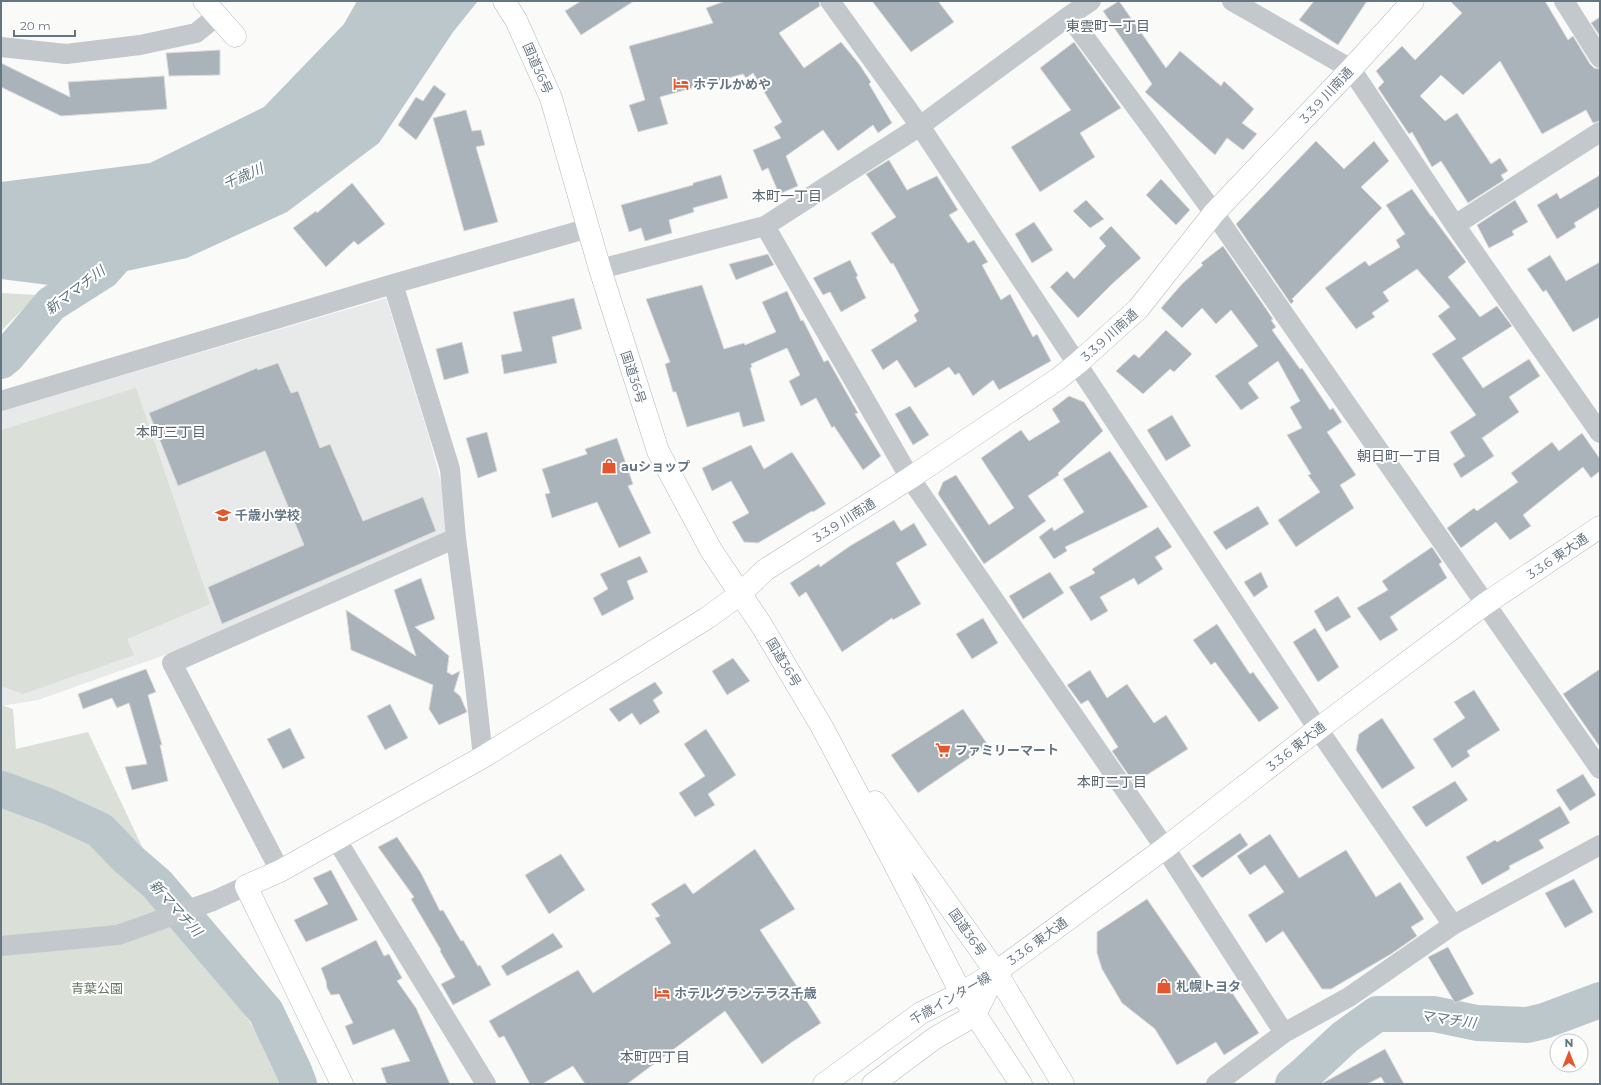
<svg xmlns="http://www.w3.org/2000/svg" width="1601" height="1085" viewBox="0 0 1601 1085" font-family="Montserrat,'Noto Sans JP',sans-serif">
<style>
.built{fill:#e8e9e9}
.green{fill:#dadfd7}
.water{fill:#bbc7cb}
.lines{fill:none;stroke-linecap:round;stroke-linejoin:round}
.river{stroke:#bbc7cb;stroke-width:36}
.building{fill:#aab3b9;stroke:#dcdcda}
.secondary-casing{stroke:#b3babf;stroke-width:23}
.primary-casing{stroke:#b5babe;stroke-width:23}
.highway-casing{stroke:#b4b9bd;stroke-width:23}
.street{stroke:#c3c8cc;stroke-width:20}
.secondary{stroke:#fff;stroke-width:22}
.primary{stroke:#fff;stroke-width:22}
.highway{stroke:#fff;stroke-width:22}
.labels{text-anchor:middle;stroke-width:4;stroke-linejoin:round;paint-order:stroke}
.street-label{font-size:13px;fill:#657683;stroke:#fff}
.poi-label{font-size:13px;font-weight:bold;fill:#657683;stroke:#fff;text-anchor:start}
.park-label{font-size:13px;fill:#687a64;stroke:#fff}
.neighbourhood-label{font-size:14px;fill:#57646e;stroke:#fff}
.water-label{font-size:14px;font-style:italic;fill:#60757c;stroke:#fff}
</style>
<rect width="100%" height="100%" fill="#fafaf8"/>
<path class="built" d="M 386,298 L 429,437 L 445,497 L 447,534 L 176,651 L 38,700 L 1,706 L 1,411 Z"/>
<path class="green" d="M 1,293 L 37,295 L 1,331 Z
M 136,388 L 210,604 L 127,639 L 134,655 L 23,694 L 1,686 L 1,430 Z
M 1,705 L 13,709 L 16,749 L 88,732 L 145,853 L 242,1010 L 277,1065 L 282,1084 L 1,1084 Z"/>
<path class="water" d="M 357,1 L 478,1 L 453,32 L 379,143 L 287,212 L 187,258 L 57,286 L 1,279 L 1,182 L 150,163 L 264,107 L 344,24 Z"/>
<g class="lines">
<path class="river" d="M 1,361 L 8,355 L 51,304 L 103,271 L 126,245
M 1,789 L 50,807 L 100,830 L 127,858 L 157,884 L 266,1012 L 294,1071 L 299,1084
M 1293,1084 L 1305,1074 L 1345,1037 L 1377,1014 L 1434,1014 L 1477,1023 L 1527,1025 L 1544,1021 L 1600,1000"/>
</g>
<path class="building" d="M 581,1 L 634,1 L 581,35 L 565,11 Z
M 725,1 L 819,1 L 820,6 L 779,33 L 804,68 L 841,42 L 859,64 L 871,82 L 869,84 L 892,123 L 878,133 L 873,125 L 838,151 L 823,130 L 786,156 L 798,186 L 779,194 L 768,168 L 762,171 L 753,150 L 781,138 L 774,127 L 782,122 L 753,73 L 746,78 L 743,74 L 660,97 L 668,124 L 638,132 L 629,105 L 645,100 L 629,46 L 713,23 L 706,8 Z
M 872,1 L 938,1 L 954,22 L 911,52 Z
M 1119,1 L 1166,68 L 1180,51 L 1221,86 L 1224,81 L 1254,109 L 1242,123 L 1257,134 L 1243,150 L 1227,138 L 1215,155 L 1145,92 L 1152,84 L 1103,11 Z
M 1314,1 L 1367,1 L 1338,45 L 1299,20 Z
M 1450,1 L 1545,1 L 1568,40 L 1573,36 L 1590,64 L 1594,68 L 1600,69 L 1600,121 L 1593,123 L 1586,110 L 1542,134 L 1500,61 L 1463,95 L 1441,75 L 1420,96 L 1445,121 L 1457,113 L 1491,164 L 1500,158 L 1508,171 L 1501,175 L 1504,180 L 1468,203 L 1441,161 L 1432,167 L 1412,132 L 1409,134 L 1378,88 L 1384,82 L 1376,71 L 1402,46 L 1415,60 L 1462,13 Z
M 1600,17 L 1600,36 L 1591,23 Z
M 1074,42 L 1121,108 L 1080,133 L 1095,157 L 1040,192 L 1011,147 L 1071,110 L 1040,68 Z
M 220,50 L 220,75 L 169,76 L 166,53 Z
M 1,63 L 70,97 L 68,82 L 164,76 L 167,109 L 61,116 L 1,87 Z
M 434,85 L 446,94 L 416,140 L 398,125 L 416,97 L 423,101 Z
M 466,110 L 472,131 L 481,130 L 485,145 L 476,147 L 498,222 L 464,231 L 433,118 Z
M 1316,141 L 1344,169 L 1374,141 L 1389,161 L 1361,187 L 1382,208 L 1292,299 L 1294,301 L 1291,304 L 1236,224 Z
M 889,160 L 907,190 L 937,176 L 958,210 L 949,215 L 968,243 L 974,240 L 988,262 L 982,265 L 1001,300 L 1010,294 L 1033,337 L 1037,334 L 1051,361 L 999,390 L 993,380 L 973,396 L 959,373 L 955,375 L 949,367 L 915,388 L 897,360 L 883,370 L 871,350 L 917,321 L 914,315 L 919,311 L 893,263 L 891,264 L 871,233 L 896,217 L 866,174 Z
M 721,175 L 728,198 L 693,208 L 694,212 L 669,220 L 672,233 L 645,241 L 641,228 L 629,232 L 621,205 L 693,185 L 693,183 Z
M 1600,175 L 1600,207 L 1574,223 L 1576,227 L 1557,239 L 1537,205 L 1557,193 L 1560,199 Z
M 1161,179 L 1190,210 L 1176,225 L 1146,195 Z
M 352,183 L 385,224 L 358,245 L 354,241 L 326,267 L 293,228 L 316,211 L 317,213 Z
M 1412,189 L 1431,216 L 1432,216 L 1466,262 L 1448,277 L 1480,317 L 1497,306 L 1512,326 L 1462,358 L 1483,388 L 1529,359 L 1540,376 L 1509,397 L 1519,412 L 1482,438 L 1494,456 L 1461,478 L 1453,464 L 1465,456 L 1450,432 L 1476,415 L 1432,354 L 1456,339 L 1438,316 L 1450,307 L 1417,269 L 1383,292 L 1389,301 L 1372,313 L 1375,317 L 1356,329 L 1325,288 L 1365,261 L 1369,266 L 1400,247 L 1396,240 L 1405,234 L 1386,205 Z
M 1086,200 L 1104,219 L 1090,228 L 1073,211 Z
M 1515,200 L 1528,222 L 1512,231 L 1514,235 L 1489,248 L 1477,225 Z
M 1034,222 L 1053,250 L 1032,263 L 1015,234 Z
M 1111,226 L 1141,258 L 1112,284 L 1078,318 L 1050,287 L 1067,271 L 1074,279 L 1106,246 L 1099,238 Z
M 1223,246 L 1273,319 L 1271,320 L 1276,327 L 1272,330 L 1300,369 L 1302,368 L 1330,410 L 1333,408 L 1342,422 L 1327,432 L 1356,475 L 1340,485 L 1354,508 L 1296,547 L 1278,520 L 1320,492 L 1308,475 L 1311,474 L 1287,435 L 1302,428 L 1290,407 L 1300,401 L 1278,361 L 1248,383 L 1259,398 L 1241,410 L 1215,376 L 1258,346 L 1231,310 L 1216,324 L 1202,308 L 1182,328 L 1161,308 L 1182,284 L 1203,265 L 1201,263 Z
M 768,254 L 774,265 L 736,280 L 729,264 Z
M 1550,255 L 1566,281 L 1600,262 L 1600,317 L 1573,332 L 1546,290 L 1543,292 L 1527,269 Z
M 850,260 L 858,276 L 856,277 L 866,298 L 841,312 L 830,292 L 823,295 L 813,278 Z
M 702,285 L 724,349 L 744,343 L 745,345 L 776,332 L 762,302 L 787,291 L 801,321 L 803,320 L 824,362 L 828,360 L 858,413 L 855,414 L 881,456 L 863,470 L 834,426 L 832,428 L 816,398 L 801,406 L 789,381 L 800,375 L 787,348 L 751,364 L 752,367 L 750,368 L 765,421 L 743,427 L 739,412 L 687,427 L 676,392 L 673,392 L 665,364 L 670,362 L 646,299 Z
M 574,298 L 582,329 L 552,337 L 557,363 L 504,374 L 501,355 L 522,351 L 513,312 Z
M 1166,330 L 1192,354 L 1174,372 L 1170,369 L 1143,394 L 1116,371 L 1134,354 L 1139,358 Z
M 462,342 L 469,373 L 444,380 L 436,349 Z
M 278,363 L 291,393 L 298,391 L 320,448 L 330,444 L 363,521 L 423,497 L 436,531 L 222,624 L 208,587 L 304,545 L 265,451 L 178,486 L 149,413 L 257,368 L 258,370 Z
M 1069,396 L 1084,402 L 1103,431 L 1058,473 L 1059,475 L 1028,496 L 1046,521 L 984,564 L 938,494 L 943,482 L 956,475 L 989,525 L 1014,508 L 981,458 L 1021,430 L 1029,441 L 1060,422 L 1052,409 Z
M 910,406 L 929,435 L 913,445 L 895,414 Z
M 1172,415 L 1191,446 L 1166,461 L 1147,430 Z
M 487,432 L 497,471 L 478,478 L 466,438 Z
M 1582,433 L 1600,459 L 1600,471 L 1591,478 L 1583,467 L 1523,515 L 1531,526 L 1510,540 L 1496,522 L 1461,548 L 1447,528 L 1474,508 L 1477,511 L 1518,482 L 1511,473 L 1552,442 L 1559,451 Z
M 617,438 L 633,484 L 628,486 L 651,533 L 619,548 L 597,502 L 552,518 L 545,494 L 550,493 L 542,469 L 587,454 L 585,449 Z
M 751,445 L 764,469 L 792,452 L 826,504 L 813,512 L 812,511 L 758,543 L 744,542 L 732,522 L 749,513 L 731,481 L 712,491 L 702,468 Z
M 1110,451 L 1148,507 L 1065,547 L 1067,551 L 1054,559 L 1039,537 L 1052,527 L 1054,531 L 1084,512 L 1063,479 Z
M 1258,506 L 1269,524 L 1226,550 L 1213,532 Z
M 894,520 L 901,531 L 914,523 L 927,545 L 896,563 L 921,604 L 893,620 L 892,618 L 842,652 L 806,592 L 799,597 L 790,583 L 819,564 L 820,567 L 850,546 Z
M 1158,527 L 1172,547 L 1155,557 L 1163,569 L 1138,585 L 1134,578 L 1100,597 L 1108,611 L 1091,621 L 1069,587 L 1095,573 L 1092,569 Z
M 1432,547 L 1442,562 L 1439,564 L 1447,578 L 1390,617 L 1398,630 L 1380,641 L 1357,608 L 1388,590 L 1382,581 Z
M 640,556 L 648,572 L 627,581 L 634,599 L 602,616 L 593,598 L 608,589 L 600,574 Z
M 1050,572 L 1064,593 L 1023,619 L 1009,596 Z
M 1261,572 L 1268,587 L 1254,597 L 1244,582 Z
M 421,578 L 435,619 L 415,627 L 449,656 L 447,672 L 452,675 L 460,671 L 454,691 L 460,696 L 467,712 L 439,725 L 429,709 L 433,685 L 351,650 L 346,610 L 416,656 L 394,590 Z
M 1338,596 L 1351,617 L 1326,632 L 1314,611 Z
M 983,618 L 998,643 L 972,659 L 956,634 Z
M 1217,624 L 1250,674 L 1253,672 L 1279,708 L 1259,722 L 1215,662 L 1211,665 L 1193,640 Z
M 1315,628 L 1339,667 L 1318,682 L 1293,642 Z
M 733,658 L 750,681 L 727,695 L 712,671 Z
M 146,669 L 156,692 L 148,695 L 162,745 L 160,745 L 168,781 L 132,790 L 125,767 L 147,764 L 129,703 L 117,708 L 112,698 L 83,709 L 78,694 Z
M 1600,669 L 1600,747 L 1563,694 Z
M 1090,670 L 1107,698 L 1127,684 L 1154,723 L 1166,715 L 1188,749 L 1134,783 L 1112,751 L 1118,747 L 1088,700 L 1081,704 L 1067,685 Z
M 655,682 L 663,693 L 653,700 L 660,712 L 640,725 L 632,713 L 619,722 L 609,709 Z
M 1474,690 L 1500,730 L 1467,751 L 1470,756 L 1452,768 L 1433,739 L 1465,718 L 1454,702 Z
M 390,704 L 408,738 L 385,750 L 367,716 Z
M 963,709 L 988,745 L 918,793 L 891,755 Z
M 1382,718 L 1415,768 L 1382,789 L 1356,750 L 1359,734 Z
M 290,728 L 305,758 L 283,769 L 267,739 Z
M 706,729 L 736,775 L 708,794 L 715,805 L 695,817 L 679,793 L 705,776 L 684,744 Z
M 1583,774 L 1596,795 L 1570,811 L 1556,790 Z
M 1455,781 L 1468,800 L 1426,827 L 1412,807 Z
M 1560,806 L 1570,823 L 1539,840 L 1544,848 L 1509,866 L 1510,869 L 1482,885 L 1466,857 L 1495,840 L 1497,842 Z
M 1240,833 L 1248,845 L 1202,878 L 1192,866 Z
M 1270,834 L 1299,878 L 1346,850 L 1376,897 L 1400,882 L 1424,919 L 1411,927 L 1417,936 L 1391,954 L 1331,989 L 1322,989 L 1283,931 L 1266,943 L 1248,915 L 1284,892 L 1265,865 L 1250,875 L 1237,856 Z
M 397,837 L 421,873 L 440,911 L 443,910 L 461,941 L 463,940 L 478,966 L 480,965 L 491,985 L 453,1005 L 441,984 L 455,977 L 440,951 L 441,950 L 411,899 L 414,897 L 378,847 Z
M 755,849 L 795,909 L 760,930 L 821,1023 L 792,1042 L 762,1064 L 725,1011 L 627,1084 L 585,1084 L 573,1066 L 542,1084 L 530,1084 L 504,1036 L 499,1038 L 489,1021 L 578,970 L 593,993 L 671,943 L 655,918 L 660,916 L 651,904 L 685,883 L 693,894 Z
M 561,854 L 585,890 L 549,914 L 525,875 Z
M 331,870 L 358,920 L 306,942 L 294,920 L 328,904 L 313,878 Z
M 1574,879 L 1593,912 L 1565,928 L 1545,893 Z
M 1147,899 L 1211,992 L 1225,982 L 1259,1033 L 1224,1055 L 1216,1042 L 1177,1065 L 1155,1029 L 1122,1003 L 1102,969 L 1097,953 L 1097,932 Z
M 553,933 L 563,947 L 507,976 L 501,966 Z
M 376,940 L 384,956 L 389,954 L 402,978 L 397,981 L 416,1008 L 450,1084 L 387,1084 L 381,1068 L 410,1061 L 394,1029 L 353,1045 L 345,1026 L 353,1023 L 339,994 L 331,995 L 327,988 L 326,981 L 321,968 Z
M 1448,947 L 1474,994 L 1455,1003 L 1428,957 Z
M 1385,1049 L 1404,1084 L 1385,1084 L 1381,1077 L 1367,1084 L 1321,1084 Z"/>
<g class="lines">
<defs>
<path id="secondary" d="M 204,1 L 235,36
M 996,972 L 1165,848 L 1318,729 L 1485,604 L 1600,527
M 342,1084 L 246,886 L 280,871 L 483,757 L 707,618 L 740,594 L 765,570 L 910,478 L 1058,379 L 1078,363 L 1138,309 L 1214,213 L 1351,69 L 1413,1"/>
<path id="primary" d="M 824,1084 L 921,1013 L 961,993 L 996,972
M 873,1084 L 935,1038 L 975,1015 L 996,972"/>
<path id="highway" d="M 504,1 L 516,20 L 551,98 L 600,269 L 658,451 L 711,550 L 762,626 L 822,727 L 890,855 L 961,993 L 1021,1084
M 875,802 L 996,972 L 1063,1084"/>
</defs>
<use href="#secondary" class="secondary-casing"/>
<use href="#primary" class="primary-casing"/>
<use href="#highway" class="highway-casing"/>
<path class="street" d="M 830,1 L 920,126 L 1318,729 L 1453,925
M 1232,1 L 1351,69 L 1455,225 L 1600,433
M 1564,1 L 1600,58
M 1069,16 L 1214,213 L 1600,769
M 1,47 L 66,54 L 140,45 L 196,33 L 217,16
M 1455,225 L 1600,132
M 765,226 L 910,478 L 1165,848 L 1284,1033
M 600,269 L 765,226 L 920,126 L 1069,16 L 1091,1
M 393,284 L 450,469 L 456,538 L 474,675 L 483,757
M 1,401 L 393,284 L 589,228
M 336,839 L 486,1084
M 280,871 L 172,663 L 456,538
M 1,946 L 118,935 L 213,901 L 246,886
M 1216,1084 L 1284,1033 L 1349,997 L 1453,925 L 1600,845"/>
<use href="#secondary" class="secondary"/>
<use href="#primary" class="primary"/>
<use href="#highway" class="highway"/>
</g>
<defs>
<symbol id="hotel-bare" viewBox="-9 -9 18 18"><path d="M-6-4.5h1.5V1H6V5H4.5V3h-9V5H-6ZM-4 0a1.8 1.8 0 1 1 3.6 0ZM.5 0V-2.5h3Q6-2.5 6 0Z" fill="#e4572e" stroke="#fff" stroke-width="2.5" paint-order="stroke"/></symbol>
<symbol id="shop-bare" viewBox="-9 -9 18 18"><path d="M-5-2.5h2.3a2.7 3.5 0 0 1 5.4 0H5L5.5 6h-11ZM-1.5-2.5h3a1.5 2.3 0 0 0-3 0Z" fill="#e4572e" stroke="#fff" stroke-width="2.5" paint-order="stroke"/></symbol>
<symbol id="school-bare" viewBox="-9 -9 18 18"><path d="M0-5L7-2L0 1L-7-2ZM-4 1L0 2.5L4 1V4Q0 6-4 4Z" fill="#e4572e" stroke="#fff" stroke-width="2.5" paint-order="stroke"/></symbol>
<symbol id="supermarket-bare" viewBox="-9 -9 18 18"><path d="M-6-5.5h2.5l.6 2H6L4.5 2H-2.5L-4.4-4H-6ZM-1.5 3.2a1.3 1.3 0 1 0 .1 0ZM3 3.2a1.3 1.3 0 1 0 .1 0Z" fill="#e4572e" stroke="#fff" stroke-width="2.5" paint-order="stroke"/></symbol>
</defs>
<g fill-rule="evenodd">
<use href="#hotel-bare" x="670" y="73" width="22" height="22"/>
<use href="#shop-bare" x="598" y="455" width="22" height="22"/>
<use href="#school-bare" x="212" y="504" width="22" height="22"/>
<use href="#supermarket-bare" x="932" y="739" width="22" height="22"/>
<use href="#shop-bare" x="1153" y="975" width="22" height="22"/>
<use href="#hotel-bare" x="651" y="982" width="22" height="22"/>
</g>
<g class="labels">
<g class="street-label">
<text transform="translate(538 68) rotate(66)" y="5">国道36号</text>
<text transform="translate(1326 95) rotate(-47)" y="5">3.3.9 川南通</text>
<text transform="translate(1109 335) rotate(-42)" y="5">3.3.9 川南通</text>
<text transform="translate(634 377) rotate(72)" y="5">国道36号</text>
<text transform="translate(844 520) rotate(-32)" y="5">3.3.9 川南通</text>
<text transform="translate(1557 556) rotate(-34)" y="5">3.3.6 東大通</text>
<text transform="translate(784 662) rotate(59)" y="5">国道36号</text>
<text transform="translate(1296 746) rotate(-38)" y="5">3.3.6 東大通</text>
<text transform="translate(968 932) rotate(55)" y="5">国道36号</text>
<text transform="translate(1037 941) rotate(-36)" y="5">3.3.6 東大通</text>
<text transform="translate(950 998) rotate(-30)" y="5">千歳インター線</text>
</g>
<g class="poi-label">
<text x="693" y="89">ホテルかめや</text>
<text x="621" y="471">auショップ</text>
<text x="235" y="520">千歳小学校</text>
<text x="955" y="755">ファミリーマート</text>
<text x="1176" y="991">札幌トヨタ</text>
<text x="674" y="998">ホテルグランテラス千歳</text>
</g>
<g class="park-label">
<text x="97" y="993">青葉公園</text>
</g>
<g class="neighbourhood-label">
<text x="1108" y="31">東雲町一丁目</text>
<text x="787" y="201">本町一丁目</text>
<text x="171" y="437">本町三丁目</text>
<text x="1399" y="461">朝日町一丁目</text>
<text x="1112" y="787">本町二丁目</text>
<text x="655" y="1062">本町四丁目</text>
</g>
<g class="water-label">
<text transform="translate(243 176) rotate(-24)" y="5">千歳川</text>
<text transform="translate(75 290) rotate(-37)" y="5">新ママチ川</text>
<text transform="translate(176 908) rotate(48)" y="5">新ママチ川</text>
<text transform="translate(1448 1019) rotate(8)" y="5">ママチ川</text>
</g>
</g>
<rect width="1601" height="1085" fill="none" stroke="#657683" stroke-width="4"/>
<g transform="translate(1569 1053)"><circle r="19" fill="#ffffff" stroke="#c1c8cd"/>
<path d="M0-3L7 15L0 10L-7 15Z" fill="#e4572e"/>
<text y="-6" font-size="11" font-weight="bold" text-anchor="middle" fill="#657683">N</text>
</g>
<path d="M14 30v6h61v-6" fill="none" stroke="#657683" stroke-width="2"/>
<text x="20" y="30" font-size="12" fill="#657683" stroke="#ffffff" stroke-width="3" paint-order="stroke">20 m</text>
</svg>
